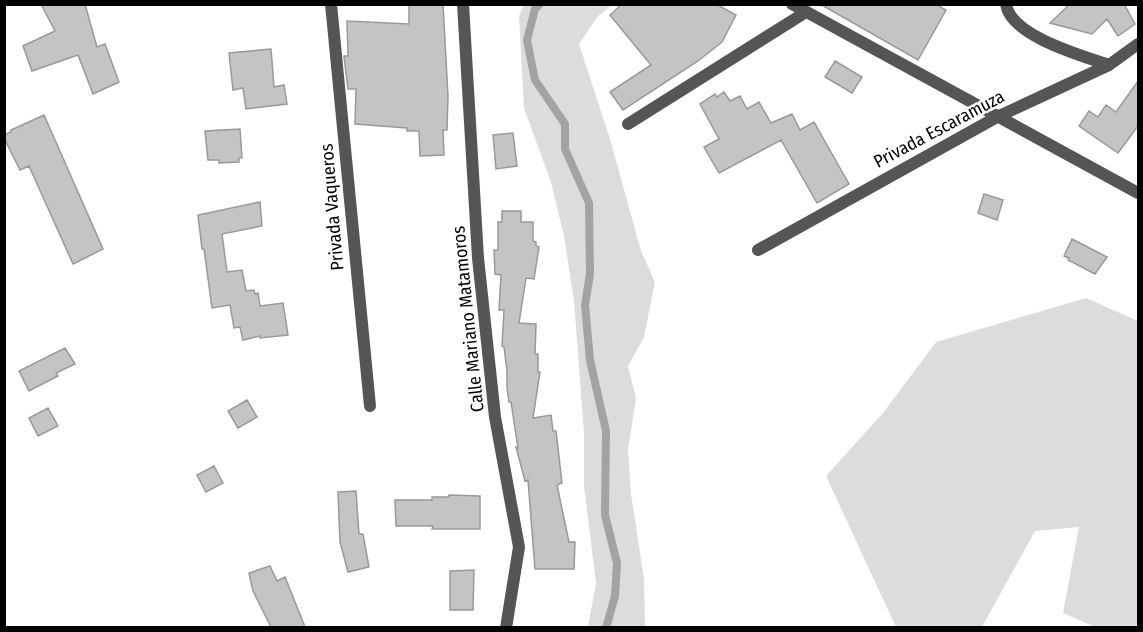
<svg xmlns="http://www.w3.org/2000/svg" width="1143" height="632" viewBox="0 0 1143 632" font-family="'Fira Sans Condensed',sans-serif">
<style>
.green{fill:#dcdcdc}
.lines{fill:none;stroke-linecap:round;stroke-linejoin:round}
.stream{stroke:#a3a3a3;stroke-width:8}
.building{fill:#c4c4c4;stroke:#999;stroke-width:1.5}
.minor{stroke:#555;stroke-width:12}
.tertiary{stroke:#555;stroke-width:12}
.labels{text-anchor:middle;stroke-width:5;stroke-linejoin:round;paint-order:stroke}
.street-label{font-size:18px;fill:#000;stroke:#fff}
</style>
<rect width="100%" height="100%" fill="#fff"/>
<path class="green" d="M 524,5 L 612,5 L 598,16 L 579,44 L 610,139 L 641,251 L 655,282 L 644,337 L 628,366 L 636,399 L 628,449 L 631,494 L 644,579 L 645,627 L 588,627 L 596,583 L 584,486 L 584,434 L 574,301 L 564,236 L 551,182 L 524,108 L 519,16 Z
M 1086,298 L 1138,321 L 1138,625 L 1129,628 L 1095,627 L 1063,613 L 1079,527 L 1035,531 L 982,627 L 896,627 L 826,476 L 883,413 L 936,342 Z"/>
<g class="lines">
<path class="stream" d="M 540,4 L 535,9 L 527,40 L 535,80 L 565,124 L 565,149 L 589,203 L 590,274 L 585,305 L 590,360 L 606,431 L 605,515 L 617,563 L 615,596 L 606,628"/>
</g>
<path class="building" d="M 41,4 L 85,4 L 97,47 L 105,44 L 119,82 L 93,94 L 78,55 L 32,71 L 23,46 L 55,31 Z
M 409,4 L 443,4 L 448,96 L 447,130 L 443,130 L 444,155 L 420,156 L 419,131 L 407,131 L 407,128 L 355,124 L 356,89 L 348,89 L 344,57 L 344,56 L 348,56 L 347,21 L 409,24 Z
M 622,4 L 716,4 L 736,15 L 722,42 L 698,61 L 623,110 L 610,92 L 651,65 L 610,15 Z
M 820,4 L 935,4 L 946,10 L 918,60 Z
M 1070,4 L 1124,4 L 1135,24 L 1118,36 L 1107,19 L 1092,34 L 1050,23 Z
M 271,49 L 274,87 L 284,85 L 287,104 L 246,109 L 243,88 L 233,90 L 229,53 Z
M 835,61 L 862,77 L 852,93 L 825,77 Z
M 1138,81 L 1138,126 L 1118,153 L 1079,126 L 1089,111 L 1098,117 L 1106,105 L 1116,112 Z
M 724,92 L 730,101 L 740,96 L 747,109 L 759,102 L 771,123 L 792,114 L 800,130 L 814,122 L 849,184 L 817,203 L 781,140 L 719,173 L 704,147 L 719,139 L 700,104 L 715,94 L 717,97 Z
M 44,115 L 103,249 L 73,264 L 29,166 L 20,170 L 4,138 L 4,135 L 11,132 L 11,130 Z
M 240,129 L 242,158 L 239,158 L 239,162 L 219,163 L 219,160 L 208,160 L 205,131 Z
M 513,133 L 517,166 L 496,169 L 493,135 Z
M 984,194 L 1003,200 L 997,220 L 978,213 Z
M 260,202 L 262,226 L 222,234 L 227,272 L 242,270 L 246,291 L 254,290 L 255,294 L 258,293 L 260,306 L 283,303 L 288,335 L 260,338 L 260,336 L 243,340 L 240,327 L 234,328 L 230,305 L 212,308 L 204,249 L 202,249 L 198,215 Z
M 502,211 L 521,211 L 521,222 L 533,222 L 533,241 L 536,242 L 536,246 L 539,247 L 534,279 L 526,278 L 519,323 L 536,324 L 535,354 L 538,354 L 538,372 L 540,372 L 533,418 L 551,415 L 553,431 L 556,431 L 562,483 L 557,485 L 569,542 L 575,542 L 574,569 L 535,569 L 528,480 L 525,481 L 516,447 L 518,448 L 511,402 L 509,402 L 507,388 L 507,371 L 504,347 L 502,346 L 504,310 L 499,310 L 501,275 L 495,274 L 494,250 L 498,250 L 498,222 L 502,222 Z
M 1072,239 L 1107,257 L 1095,274 L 1068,260 L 1069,258 L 1064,256 Z
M 65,348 L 75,364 L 56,373 L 58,376 L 29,391 L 19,371 Z
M 247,400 L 257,417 L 238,428 L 228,411 Z
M 48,408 L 58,426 L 38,436 L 29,418 Z
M 214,466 L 223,483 L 206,492 L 197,475 Z
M 356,491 L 359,534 L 363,534 L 369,567 L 348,572 L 340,542 L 338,492 Z
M 449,495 L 480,496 L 480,529 L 432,529 L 433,526 L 396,526 L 395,500 L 432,500 L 432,497 L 449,497 Z
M 270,566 L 277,581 L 285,577 L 305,627 L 271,627 L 253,591 L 249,573 Z
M 474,570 L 473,610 L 450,610 L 450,571 Z"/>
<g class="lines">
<path class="minor" d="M 331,4 L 370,406
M 792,4 L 1138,193
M 1006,4 C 1010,36 1083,56 1109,65
M 628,124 L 806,12
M 758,250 L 997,117 L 1109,65 L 1138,44"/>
<path class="tertiary" d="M 463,4 L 478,258 L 495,417 L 519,547 L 506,628"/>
</g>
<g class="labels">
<g class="street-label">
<text transform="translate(939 129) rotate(-28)" y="6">Privada Escaramuza</text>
<text transform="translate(332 207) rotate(-95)" y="6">Privada Vaqueros</text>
<text transform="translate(468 319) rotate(-96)" y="6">Calle Mariano Matamoros</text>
</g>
</g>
<rect width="1143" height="632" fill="none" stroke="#000000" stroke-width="12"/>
</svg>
